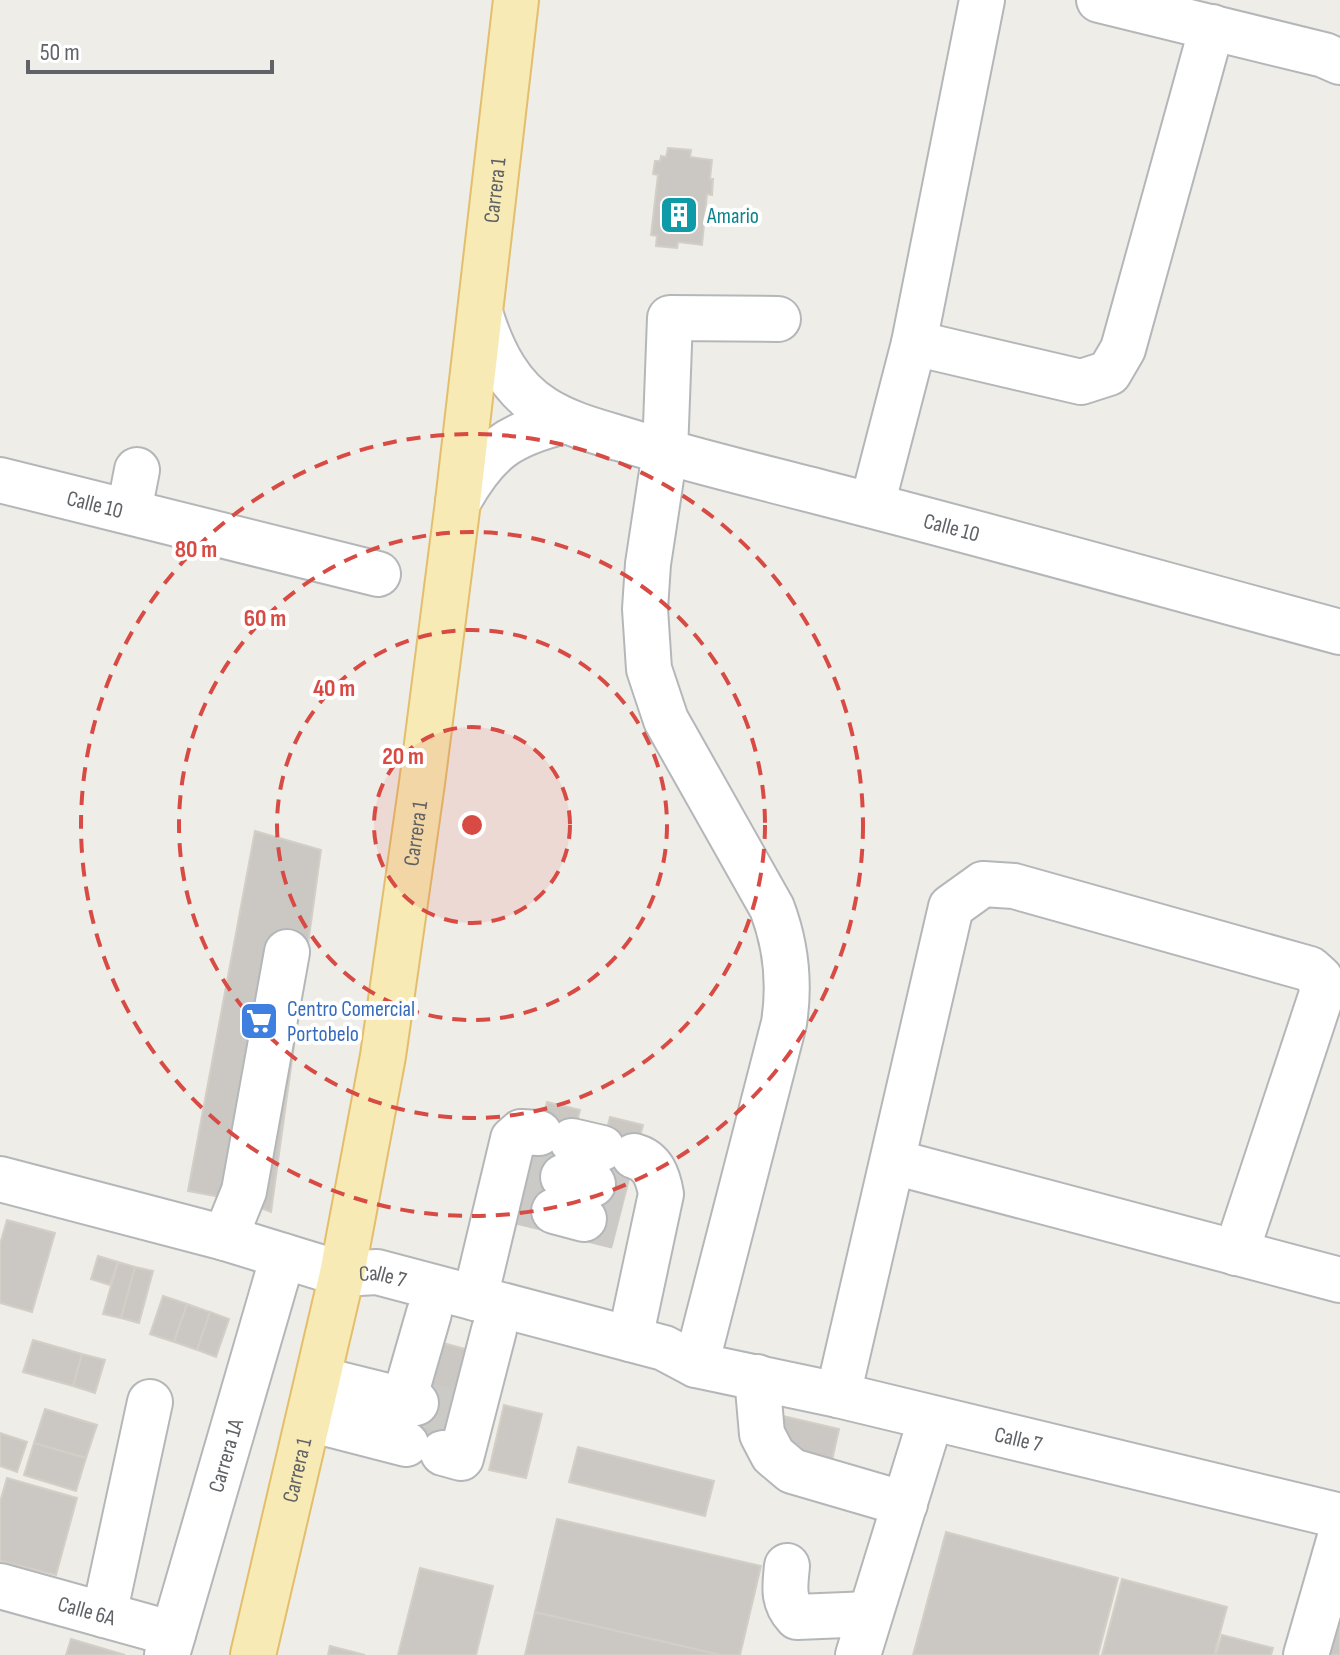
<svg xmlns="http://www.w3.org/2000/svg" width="1340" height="1655" viewBox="0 0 1340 1655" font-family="'Sofia Sans Condensed',sans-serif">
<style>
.building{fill:#cbc8c4;stroke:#d3cfc6;stroke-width:2}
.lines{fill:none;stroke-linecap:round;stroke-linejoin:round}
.minor-tunnel{stroke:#cbcac7;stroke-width:44;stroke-dasharray:44 22;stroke-linecap:butt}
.minor-casing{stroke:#b4b7ba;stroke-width:48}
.major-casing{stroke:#e3be6c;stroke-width:48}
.minor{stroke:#fff;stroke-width:44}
.major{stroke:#f7eab4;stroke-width:44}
.ring{fill:none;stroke:#d84b44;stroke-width:4;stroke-dasharray:14 10}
.labels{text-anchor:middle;stroke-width:8;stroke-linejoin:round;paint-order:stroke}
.street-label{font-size:22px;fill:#5f6266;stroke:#fff}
.culture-label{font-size:22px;fill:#0d838f;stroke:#fff;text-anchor:start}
.shop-label{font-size:22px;fill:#366cbe;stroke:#fff;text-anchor:start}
.centre{fill:#d84b44;stroke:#fff;stroke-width:4}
.ring-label{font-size:24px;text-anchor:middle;font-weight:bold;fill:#d84b44;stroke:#fff;stroke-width:8;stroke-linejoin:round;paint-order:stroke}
</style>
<rect width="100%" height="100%" fill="#efede7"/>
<path class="building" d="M 668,148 L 691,150 L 690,157 L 712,160 L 710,179 L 713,179 L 712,195 L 707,194 L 702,245 L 678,242 L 677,248 L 656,246 L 657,236 L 651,235 L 658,175 L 653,174 L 655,161 L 660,161 L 661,156 L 666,157 Z
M 255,831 L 321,850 L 271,1212 L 241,1201 L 188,1191 Z
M 547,1102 L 580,1110 L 549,1229 L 517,1221 Z
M 610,1117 L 643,1125 L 612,1245 L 580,1236 Z
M 7,1220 L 55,1233 L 32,1312 L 0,1303 L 0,1244 Z
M 98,1256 L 118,1262 L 110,1285 L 91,1279 Z
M 118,1262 L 135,1267 L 121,1318 L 103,1314 Z
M 135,1267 L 153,1271 L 139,1323 L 121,1318 Z
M 163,1296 L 187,1304 L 174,1342 L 150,1334 Z
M 187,1304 L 210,1312 L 197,1350 L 174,1342 Z
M 210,1312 L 229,1319 L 216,1357 L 197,1350 Z
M 33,1340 L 82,1354 L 73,1386 L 23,1372 Z
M 432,1340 L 469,1350 L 441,1460 L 404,1451 Z
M 82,1354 L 105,1360 L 95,1393 L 73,1386 Z
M 504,1405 L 542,1414 L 526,1478 L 489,1470 Z
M 45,1409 L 97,1425 L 86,1458 L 34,1443 Z
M 783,1416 L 839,1429 L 831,1465 L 775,1452 Z
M 0,1433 L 27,1442 L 17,1472 L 0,1466 Z
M 34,1443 L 86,1458 L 76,1491 L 24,1475 Z
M 578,1447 L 714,1481 L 705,1516 L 569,1482 Z
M 7,1478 L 77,1498 L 56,1575 L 0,1561 L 0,1502 Z
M 557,1519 L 761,1566 L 740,1655 L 721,1655 L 535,1612 Z
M 946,1532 L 1118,1578 L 1098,1655 L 913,1655 Z
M 420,1568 L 493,1586 L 476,1655 L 398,1655 Z
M 1122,1579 L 1227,1607 L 1214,1655 L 1102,1655 Z
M 535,1612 L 721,1655 L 525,1655 Z
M 1331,1622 L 1340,1625 L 1340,1655 L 1321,1655 Z
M 1222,1635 L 1273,1648 L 1271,1655 L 1216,1655 Z
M 71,1639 L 125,1655 L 66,1655 Z
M 330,1646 L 365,1655 L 328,1655 Z"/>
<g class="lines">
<path class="minor-tunnel" d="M 530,1168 L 563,1177
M 593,1184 L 625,1193
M 521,1203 L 554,1211
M 584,1219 L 617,1227
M 416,1403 L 453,1412"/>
<defs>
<g id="minor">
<path d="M 1099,0 L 1324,55 L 1340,62"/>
<path id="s1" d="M 481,316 C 493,353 510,388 544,409 C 568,424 595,431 622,439 C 690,460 758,476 827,494 C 998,538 1169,586 1340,632"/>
<path d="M 914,343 L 1081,382 L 1109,373 L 1123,349 L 1212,27"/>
<path id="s2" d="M 0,480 L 378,574"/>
<path d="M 458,502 C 487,450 508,435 565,421"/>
<path d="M 872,505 L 914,343 L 982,0"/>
<path d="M 129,511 L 137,470"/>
<path d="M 572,1141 L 602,1148"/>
<path d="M 894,1162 L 1340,1280"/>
<path d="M 563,1177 L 593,1184"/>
<path id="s3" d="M 0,1179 L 225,1238 L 342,1274 L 377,1272 L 630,1339 L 664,1348 L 696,1365 L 838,1395 L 1340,1516"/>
<path d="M 554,1211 L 584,1219"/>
<path d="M 225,1238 L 244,1191 L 287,952"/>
<path d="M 475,1298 L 513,1139 L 521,1132 L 539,1133"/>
<path d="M 630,1339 L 661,1194 C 658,1177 653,1161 634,1156"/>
<path d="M 696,1365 L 784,1023 C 790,984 786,945 772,908 L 666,720 L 649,669 L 645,609 L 648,564 L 665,452 L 670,318 L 778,319"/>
<path d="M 757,1377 L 762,1434 L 773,1455 L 792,1471 L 905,1504"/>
<path d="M 319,1379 L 416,1403"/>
<path d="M 838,1395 L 951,907 L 983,884 L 1014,886 L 1310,969 L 1320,978 L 1322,993 L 1236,1253"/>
<path d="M 404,1400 L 429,1313"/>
<path d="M 309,1419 L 406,1444"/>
<path d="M 443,1453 L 461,1458 L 494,1330"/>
<path d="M 787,1566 C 785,1586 782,1601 797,1617 L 870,1614"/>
<path id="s4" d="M 0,1586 L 173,1634"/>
<path d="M 104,1615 L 150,1402"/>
<path id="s5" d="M 167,1655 L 283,1256"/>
<path d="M 858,1655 L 931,1418"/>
<path d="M 1306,1655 L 1340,1537"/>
</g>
<g id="major">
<path id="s6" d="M 253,1655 L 342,1274 L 383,1056 L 422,783 L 458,502 L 516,0"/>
</g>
</defs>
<use href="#minor" class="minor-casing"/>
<use href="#major" class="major-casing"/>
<use href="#minor" class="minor"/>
<use href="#major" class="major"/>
</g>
<circle cx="472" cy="825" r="98" fill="#d84b44" fill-opacity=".12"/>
<g class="ring">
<circle cx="472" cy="825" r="98"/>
<circle cx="472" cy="825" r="195"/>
<circle cx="472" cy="825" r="293"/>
<circle cx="472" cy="825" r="391"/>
</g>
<defs>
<symbol id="building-square" viewBox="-11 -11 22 22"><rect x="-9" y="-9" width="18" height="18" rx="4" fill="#0f9aa8" stroke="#fff"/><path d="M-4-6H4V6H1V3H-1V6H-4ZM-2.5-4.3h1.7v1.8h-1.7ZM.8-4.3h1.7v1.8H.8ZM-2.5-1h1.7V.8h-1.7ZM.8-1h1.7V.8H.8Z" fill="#fff"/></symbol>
<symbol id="supermarket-square" viewBox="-11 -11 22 22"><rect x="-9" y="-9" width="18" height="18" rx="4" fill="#3f7fe0" stroke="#fff"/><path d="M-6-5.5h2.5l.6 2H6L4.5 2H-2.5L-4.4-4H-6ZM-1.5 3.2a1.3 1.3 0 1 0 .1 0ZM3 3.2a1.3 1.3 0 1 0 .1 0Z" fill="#fff"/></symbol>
</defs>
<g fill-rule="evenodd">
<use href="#building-square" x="657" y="193" width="44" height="44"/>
<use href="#supermarket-square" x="237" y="999" width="44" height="44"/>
</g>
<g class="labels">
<g class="street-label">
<text dy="8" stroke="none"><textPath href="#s6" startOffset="1486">Carrera 1</textPath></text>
<text dy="8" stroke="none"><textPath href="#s2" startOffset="98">Calle 10</textPath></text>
<text dy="8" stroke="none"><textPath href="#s1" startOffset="540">Calle 10</textPath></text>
<text dy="8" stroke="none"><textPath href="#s6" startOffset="838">Carrera 1</textPath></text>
<text dy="8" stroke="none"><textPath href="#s3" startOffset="396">Calle 7</textPath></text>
<text dy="8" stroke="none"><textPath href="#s3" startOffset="1054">Calle 7</textPath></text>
<text dy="8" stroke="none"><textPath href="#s5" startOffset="208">Carrera 1A</textPath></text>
<text dy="8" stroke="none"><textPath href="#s6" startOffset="190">Carrera 1</textPath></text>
<text dy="8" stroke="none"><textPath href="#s4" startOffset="90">Calle 6A</textPath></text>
</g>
<g class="culture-label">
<text x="707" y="223">Amario</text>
</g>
<g class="shop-label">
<text x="287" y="1016">Centro Comercial<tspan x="287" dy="25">Portobelo</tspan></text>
</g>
</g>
<circle cx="472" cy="825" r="12" class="centre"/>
<g class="ring-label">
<text x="196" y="557">80 m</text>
<text x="265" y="626">60 m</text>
<text x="334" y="696">40 m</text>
<text x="403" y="764">20 m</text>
</g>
<path d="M28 60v12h244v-12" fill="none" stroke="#5f6266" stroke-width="4"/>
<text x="40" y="60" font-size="24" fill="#5f6266" stroke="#ffffff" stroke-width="6" paint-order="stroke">50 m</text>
</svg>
